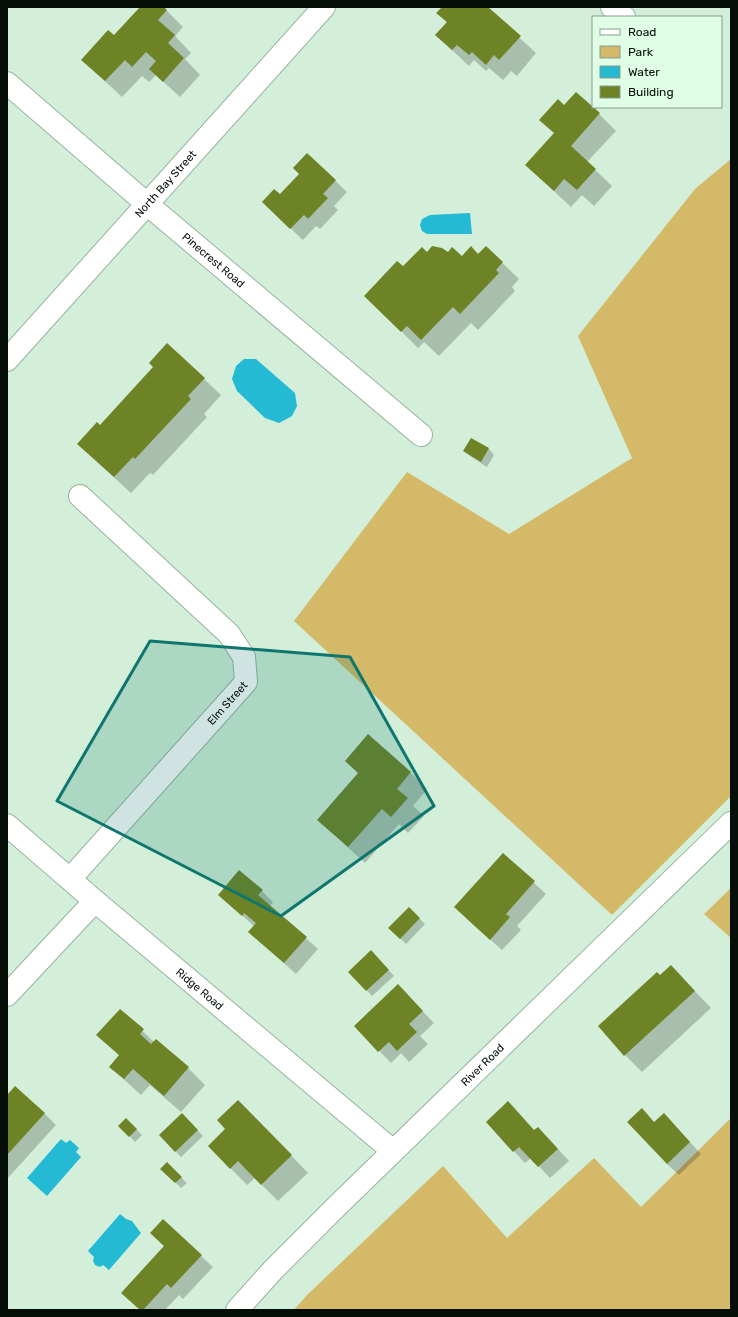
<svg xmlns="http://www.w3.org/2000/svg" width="738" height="1317" viewBox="0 0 738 1317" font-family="Rubik,sans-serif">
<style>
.green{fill:#d4b969}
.water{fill:#25bad3}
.shadow{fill:#0003}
.building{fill:#6e8326}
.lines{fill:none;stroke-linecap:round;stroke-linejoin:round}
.street-casing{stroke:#98b39e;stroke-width:24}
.secondary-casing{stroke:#98b39e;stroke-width:24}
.street{stroke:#fff;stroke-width:22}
.secondary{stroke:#fff;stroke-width:22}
.marked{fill:#0f766e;fill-opacity:0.2;stroke:#0f766e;stroke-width:3;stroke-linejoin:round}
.labels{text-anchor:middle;stroke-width:4;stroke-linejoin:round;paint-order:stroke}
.street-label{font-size:11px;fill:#050e07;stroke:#e0fde6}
</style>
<rect width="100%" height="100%" fill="#d3efd9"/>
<path class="green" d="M 731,159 L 731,796 L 612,915 L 294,621 L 407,472 L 509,534 L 632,458 L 578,336 L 695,189 Z
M 731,888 L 731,938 L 704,914 Z
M 731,1118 L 731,1310 L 294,1310 L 307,1295 L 443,1166 L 507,1238 L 594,1158 L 641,1207 Z"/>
<path class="water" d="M 470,213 L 472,234 L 427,234 L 422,231 L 420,225 L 422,219 L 430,215 Z
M 244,359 L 256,359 L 295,393 L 297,406 L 292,416 L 279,423 L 265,418 L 237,391 L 232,379 L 236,366 Z
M 61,1139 L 66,1143 L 70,1140 L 79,1148 L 76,1152 L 81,1157 L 47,1196 L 27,1178 Z
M 120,1214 L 126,1219 L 132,1221 L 141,1233 L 109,1270 L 103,1265 L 100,1267 L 95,1265 L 93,1261 L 94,1257 L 88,1251 Z"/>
<path class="shadow" d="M 142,7 L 163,7 L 183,27 L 175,36 L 191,53 L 185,59 L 200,75 L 180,97 L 156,75 L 149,82 L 142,76 L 122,97 L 82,60 L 114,37 Z
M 443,7 L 486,7 L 536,53 L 517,76 L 511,71 L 503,80 L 489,68 L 486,71 L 474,60 L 469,66 L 436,35 L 447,23 L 438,13 Z
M 564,106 L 599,114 L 616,131 L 587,162 L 612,186 L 594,206 L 582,195 L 571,207 L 526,165 L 555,134 Z
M 307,154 L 347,192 L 334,206 L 338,210 L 320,229 L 316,226 L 303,240 L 275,214 L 280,196 L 300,174 Z
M 486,247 L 519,279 L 512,287 L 515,291 L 478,330 L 471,323 L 439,356 L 424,342 L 418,348 L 382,312 L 403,268 L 427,253 L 448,254 L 462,258 L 478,255 Z
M 167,344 L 221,395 L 204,414 L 207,417 L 153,475 L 150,473 L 131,493 L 95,460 L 100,427 L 154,367 Z
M 472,439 L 489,449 L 494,455 L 487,467 L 470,456 L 464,451 Z
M 369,736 L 411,773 L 427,789 L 413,806 L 424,816 L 408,833 L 399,824 L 365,863 L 318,820 L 359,774 Z
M 503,854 L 546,894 L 517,926 L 521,930 L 502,950 L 467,919 Z
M 262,891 L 273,902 L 270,906 L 318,949 L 296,974 L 249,932 L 254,926 L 219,895 Z
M 409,908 L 425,924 L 406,944 L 390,928 Z
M 376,957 L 394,976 L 372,996 L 349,972 Z
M 660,976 L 687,983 L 711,1008 L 642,1072 L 625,1055 Z
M 409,997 L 434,1023 L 420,1036 L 428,1044 L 409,1062 L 401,1053 L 391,1063 L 355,1026 Z
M 120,1010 L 154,1042 L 156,1040 L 188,1068 L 205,1085 L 181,1112 L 150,1085 L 141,1095 L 110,1067 L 120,1056 L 98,1035 Z
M 7,1096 L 44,1113 L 56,1125 L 7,1179 Z
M 182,1114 L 203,1136 L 181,1157 L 160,1135 Z
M 255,1118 L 308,1173 L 278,1201 L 255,1178 L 247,1185 L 209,1146 Z
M 126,1119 L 142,1135 L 135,1142 L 120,1126 Z
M 487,1122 L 535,1131 L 549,1139 L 569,1161 L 550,1178 L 531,1158 L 525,1163 Z
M 655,1123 L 675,1126 L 701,1154 L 679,1175 L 667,1164 Z
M 167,1164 L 187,1183 L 181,1188 L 162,1169 Z
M 151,1233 L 201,1256 L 213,1267 L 183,1299 L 179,1295 L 165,1310 L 140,1310 L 165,1247 Z"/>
<path class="building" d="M 140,7 L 164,7 L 167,10 L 158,20 L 175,35 L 168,43 L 184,58 L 163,82 L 149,69 L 156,61 L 146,52 L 132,67 L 125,60 L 105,81 L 81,60 L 108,30 L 114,35 Z
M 442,7 L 488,7 L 521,36 L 499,60 L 494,55 L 486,65 L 472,52 L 469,55 L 457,45 L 452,50 L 435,35 L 447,22 L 436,13 Z
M 576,92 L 600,113 L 571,146 L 596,169 L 577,190 L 564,179 L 554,191 L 525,165 L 554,133 L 539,120 L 558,99 L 564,105 Z
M 307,153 L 336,180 L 323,194 L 328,198 L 308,219 L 304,215 L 290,229 L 262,202 L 274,189 L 280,194 L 299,174 L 293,168 Z
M 432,246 L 442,248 L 448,252 L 452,247 L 462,256 L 471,246 L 478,254 L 486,246 L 503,262 L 496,270 L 499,273 L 460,314 L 453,307 L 421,340 L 407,326 L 401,332 L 364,296 L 397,261 L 403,266 L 422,247 L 427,252 Z
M 167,343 L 205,378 L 188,396 L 191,399 L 135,459 L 133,457 L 114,477 L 77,444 L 97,422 L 100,425 L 153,367 L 149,363 Z
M 471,438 L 489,448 L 481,462 L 463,451 Z
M 368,734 L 411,772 L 397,789 L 408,798 L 391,817 L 382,809 L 348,847 L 317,820 L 358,773 L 345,761 Z
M 503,853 L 535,881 L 506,914 L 510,917 L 490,940 L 454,907 Z
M 239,870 L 263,890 L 258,895 L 307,937 L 284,963 L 248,932 L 256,923 L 244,913 L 242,916 L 218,895 Z
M 409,907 L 420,918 L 400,939 L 388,928 Z
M 371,950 L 389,970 L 366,991 L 348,972 Z
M 671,965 L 695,991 L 624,1056 L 598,1026 L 657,972 L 660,975 Z
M 398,984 L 423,1011 L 409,1024 L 417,1032 L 397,1051 L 389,1042 L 378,1052 L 354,1026 Z
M 120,1009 L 144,1029 L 140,1034 L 151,1044 L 156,1039 L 189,1067 L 164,1096 L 133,1069 L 124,1079 L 109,1067 L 119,1055 L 96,1035 Z
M 15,1086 L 45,1113 L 7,1155 L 7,1095 Z
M 238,1100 L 292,1155 L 261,1185 L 238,1161 L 230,1169 L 208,1146 L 225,1129 L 217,1120 Z
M 508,1101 L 534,1130 L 538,1127 L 558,1149 L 538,1167 L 519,1147 L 513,1152 L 486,1122 Z
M 642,1108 L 654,1122 L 664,1113 L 690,1142 L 667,1164 L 627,1122 Z
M 182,1113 L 198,1130 L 175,1152 L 159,1135 Z
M 126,1118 L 137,1129 L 129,1137 L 118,1126 Z
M 167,1162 L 182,1177 L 175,1183 L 160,1169 Z
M 163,1219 L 202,1255 L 171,1288 L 167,1284 L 143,1310 L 140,1310 L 121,1293 L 164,1246 L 150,1233 Z"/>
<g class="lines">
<defs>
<g id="street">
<path d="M 612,7 L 624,17"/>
<path id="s1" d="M 7,83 L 147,204 L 421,435"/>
<path id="s2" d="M 7,360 L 324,7"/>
<path id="s3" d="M 7,825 L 95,901 L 393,1151"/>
<path id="s4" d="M 70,879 L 246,682 L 244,657 L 229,634 L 80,496"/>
<path d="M 7,995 L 95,901"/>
</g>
<g id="secondary">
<path id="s5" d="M 237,1310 L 273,1270 L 337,1206 L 731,823"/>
</g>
</defs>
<use href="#street" class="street-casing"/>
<use href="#secondary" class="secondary-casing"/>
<use href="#street" class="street"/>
<use href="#secondary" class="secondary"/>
</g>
<path class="marked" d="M 150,641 L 350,657 L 434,806 L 281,916 L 57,801 Z"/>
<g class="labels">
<g class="street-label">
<text dy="4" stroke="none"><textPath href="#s2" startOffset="237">North Bay Street</textPath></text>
<text dy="4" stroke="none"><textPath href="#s1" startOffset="272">Pinecrest Road</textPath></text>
<text dy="4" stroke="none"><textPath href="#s4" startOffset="236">Elm Street</textPath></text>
<text dy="4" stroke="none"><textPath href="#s3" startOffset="253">Ridge Road</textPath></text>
<text dy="4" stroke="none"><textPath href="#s5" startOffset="347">River Road</textPath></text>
</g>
</g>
<rect width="738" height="1317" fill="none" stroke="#050e07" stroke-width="16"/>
<rect x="592" y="16" width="130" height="92" fill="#e0fde6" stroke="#889d8d"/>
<rect x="600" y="29" width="20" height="6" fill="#ffffff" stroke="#889d8d"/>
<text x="628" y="36" font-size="12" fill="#050e07">Road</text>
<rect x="600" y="46" width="20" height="12" fill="#d4b969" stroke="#889d8d"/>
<text x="628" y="56" font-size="12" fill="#050e07">Park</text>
<rect x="600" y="66" width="20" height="12" fill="#25bad3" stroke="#889d8d"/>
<text x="628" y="76" font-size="12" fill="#050e07">Water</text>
<rect x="600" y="86" width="20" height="12" fill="#6e8326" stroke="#889d8d"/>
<text x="628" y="96" font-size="12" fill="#050e07">Building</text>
</svg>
